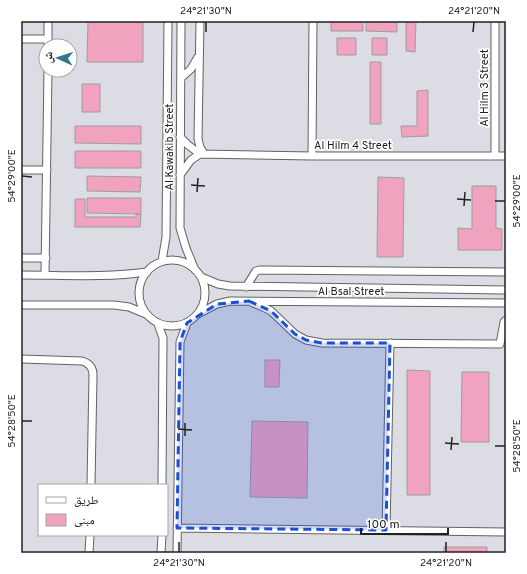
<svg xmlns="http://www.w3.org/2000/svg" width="527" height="574" viewBox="0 0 527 574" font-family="Overpass,'Noto Naskh Arabic',sans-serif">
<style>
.built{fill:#dcdce4;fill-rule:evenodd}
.building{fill:#f0a2be;stroke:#9e9d9d}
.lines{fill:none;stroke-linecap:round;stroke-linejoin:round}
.minor-casing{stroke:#626263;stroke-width:9}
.minor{stroke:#fff;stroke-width:7}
.marked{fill:#1d4ed8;fill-opacity:0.2;stroke:#1d4ed8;stroke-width:3;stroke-dasharray:8 5;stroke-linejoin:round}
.ticks{fill:none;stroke:#222;stroke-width:1.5}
.labels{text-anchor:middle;stroke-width:3.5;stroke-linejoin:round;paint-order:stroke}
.street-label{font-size:11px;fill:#222;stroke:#fff}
.neatline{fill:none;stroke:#222;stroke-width:1.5}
.ticks-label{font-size:10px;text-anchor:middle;fill:#222}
</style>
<rect width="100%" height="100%" fill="#e9e9ea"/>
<path class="built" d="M 21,21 L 506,21 L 506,553 L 21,553 ZM 46,46 L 70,46 L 70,70 L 46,70 ZM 39,485 L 167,485 L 167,535 L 39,535 Z"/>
<path class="building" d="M 88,21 L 143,21 L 143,62 L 87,62 Z
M 331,21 L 363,21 L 363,31 L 331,31 Z
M 366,21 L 397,21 L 397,32 L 366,31 Z
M 406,21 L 416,21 L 415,52 L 406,51 Z
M 337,38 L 356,38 L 356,55 L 337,55 Z
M 372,38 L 387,38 L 387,55 L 372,55 Z
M 370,62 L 381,62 L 381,124 L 370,124 Z
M 82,84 L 100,84 L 100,112 L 82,112 Z
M 428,90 L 428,136 L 402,137 L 401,126 L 417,126 L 417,91 Z
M 75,126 L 141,126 L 141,144 L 75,143 Z
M 75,151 L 141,151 L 141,168 L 75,168 Z
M 87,176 L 141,177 L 140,192 L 87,191 Z
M 378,177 L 404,178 L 403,257 L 377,257 Z
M 472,186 L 496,186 L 496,228 L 502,229 L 502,250 L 458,250 L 458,228 L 472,229 Z
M 87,198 L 141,198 L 141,214 L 87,213 Z
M 75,199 L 85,199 L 85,217 L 136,217 L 136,214 L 141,214 L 140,227 L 75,227 Z
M 265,360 L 280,360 L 279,387 L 265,387 Z
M 407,370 L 430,371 L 430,495 L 407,495 Z
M 462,372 L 489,372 L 489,442 L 461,442 Z
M 252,421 L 308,422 L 307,498 L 250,497 Z
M 444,547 L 487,547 L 487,553 L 444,553 Z"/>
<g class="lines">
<defs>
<path id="minor" d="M 181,21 L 180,228 L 186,248 L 195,270
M 200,21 L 198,139 L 200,147 L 204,154
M 21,39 L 48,39
M 48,46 L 48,21
M 181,78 L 191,69 L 198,57
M 180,137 L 188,145 L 200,154
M 312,156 L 313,21
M 495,156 L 495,21
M 21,170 L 47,170
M 180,175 L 191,160 L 200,154 L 312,156 L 506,156
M 21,258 L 46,258
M139 293a33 33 0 1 1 66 0a33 33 0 1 1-66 0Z
M 162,261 L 166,237 L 168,21
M 21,275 C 63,275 105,278 147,272
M 45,275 L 48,70
M 201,277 L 218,284 L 230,286 L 506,290
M 246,287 L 256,271 L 260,270 L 506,272
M 253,303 L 263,307 L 271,311 L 295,334 L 306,340 L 322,343 L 500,344 L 504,322 L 506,320
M 21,305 L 114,305 L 129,307 L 146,314
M 198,314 L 217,304 L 230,301 L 506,303
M 158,324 L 163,338 L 162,485
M 21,359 L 82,361 C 89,363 93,367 93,375 L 91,485
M 177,528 L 506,532
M 386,530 L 390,343
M 89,553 L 90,535
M 161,553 L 162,535
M 177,553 L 180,342 L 187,323"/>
</defs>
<use href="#minor" class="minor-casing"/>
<use href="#minor" class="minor"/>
</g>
<path class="marked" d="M 249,301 L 271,311 L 295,334 L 306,340 L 322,343 L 390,343 L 386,530 L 177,528 L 180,342 L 187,323 L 217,304 Z"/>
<path class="ticks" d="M 206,32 L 206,22M 473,32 L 474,22M 22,176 L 32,177M 191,185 L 205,186M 197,192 L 198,178M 457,199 L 471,200M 495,201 L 505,201M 464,206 L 465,192M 22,421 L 32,421M 178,429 L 192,430M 185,436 L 185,423M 445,443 L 459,444M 495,446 L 505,446M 451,450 L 452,437M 179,552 L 179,542M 446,552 L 446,542"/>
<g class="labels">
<g class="street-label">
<text transform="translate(484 88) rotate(-90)" y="4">Al Hilm 3 Street</text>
<text x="353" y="149">Al Hilm 4 Street</text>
<text transform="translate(169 147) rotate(-90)" y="4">Al Kawakib Street</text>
<text x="351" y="295">Al Bsal Street</text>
</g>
</g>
<rect width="527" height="574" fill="none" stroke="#ffffff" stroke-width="44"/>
<rect x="38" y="484" width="130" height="52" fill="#ffffff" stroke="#a7a7a7"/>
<rect x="46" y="497" width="20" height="6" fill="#ffffff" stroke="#a7a7a7"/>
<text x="74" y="504" font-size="12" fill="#222222">طريق</text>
<rect x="46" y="514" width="20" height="12" fill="#f0a2be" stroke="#a7a7a7"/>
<text x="74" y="524" font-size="12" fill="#222222">مبنى</text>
<g transform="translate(58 58) rotate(273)"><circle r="19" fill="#ffffff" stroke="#a7a7a7"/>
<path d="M0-3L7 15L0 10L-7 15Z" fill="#36768a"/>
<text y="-6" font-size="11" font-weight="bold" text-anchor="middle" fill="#222222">ش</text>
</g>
<path d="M361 528v6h87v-6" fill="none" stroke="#222222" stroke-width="2"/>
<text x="367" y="528" font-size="12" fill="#222222" stroke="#ffffff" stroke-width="3" paint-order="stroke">100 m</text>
<rect x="22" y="22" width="483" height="530" class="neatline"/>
<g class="ticks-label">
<text x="206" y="14">24°21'30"N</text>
<text x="474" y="14">24°21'20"N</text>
<text transform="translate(11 176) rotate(-90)" y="4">54°29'00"E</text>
<text transform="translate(516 201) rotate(-90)" y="4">54°29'00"E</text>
<text transform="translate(11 421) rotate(-90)" y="4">54°28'50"E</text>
<text transform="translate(516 446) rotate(-90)" y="4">54°28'50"E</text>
<text x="179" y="566">24°21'30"N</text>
<text x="446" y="566">24°21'20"N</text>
</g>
</svg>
